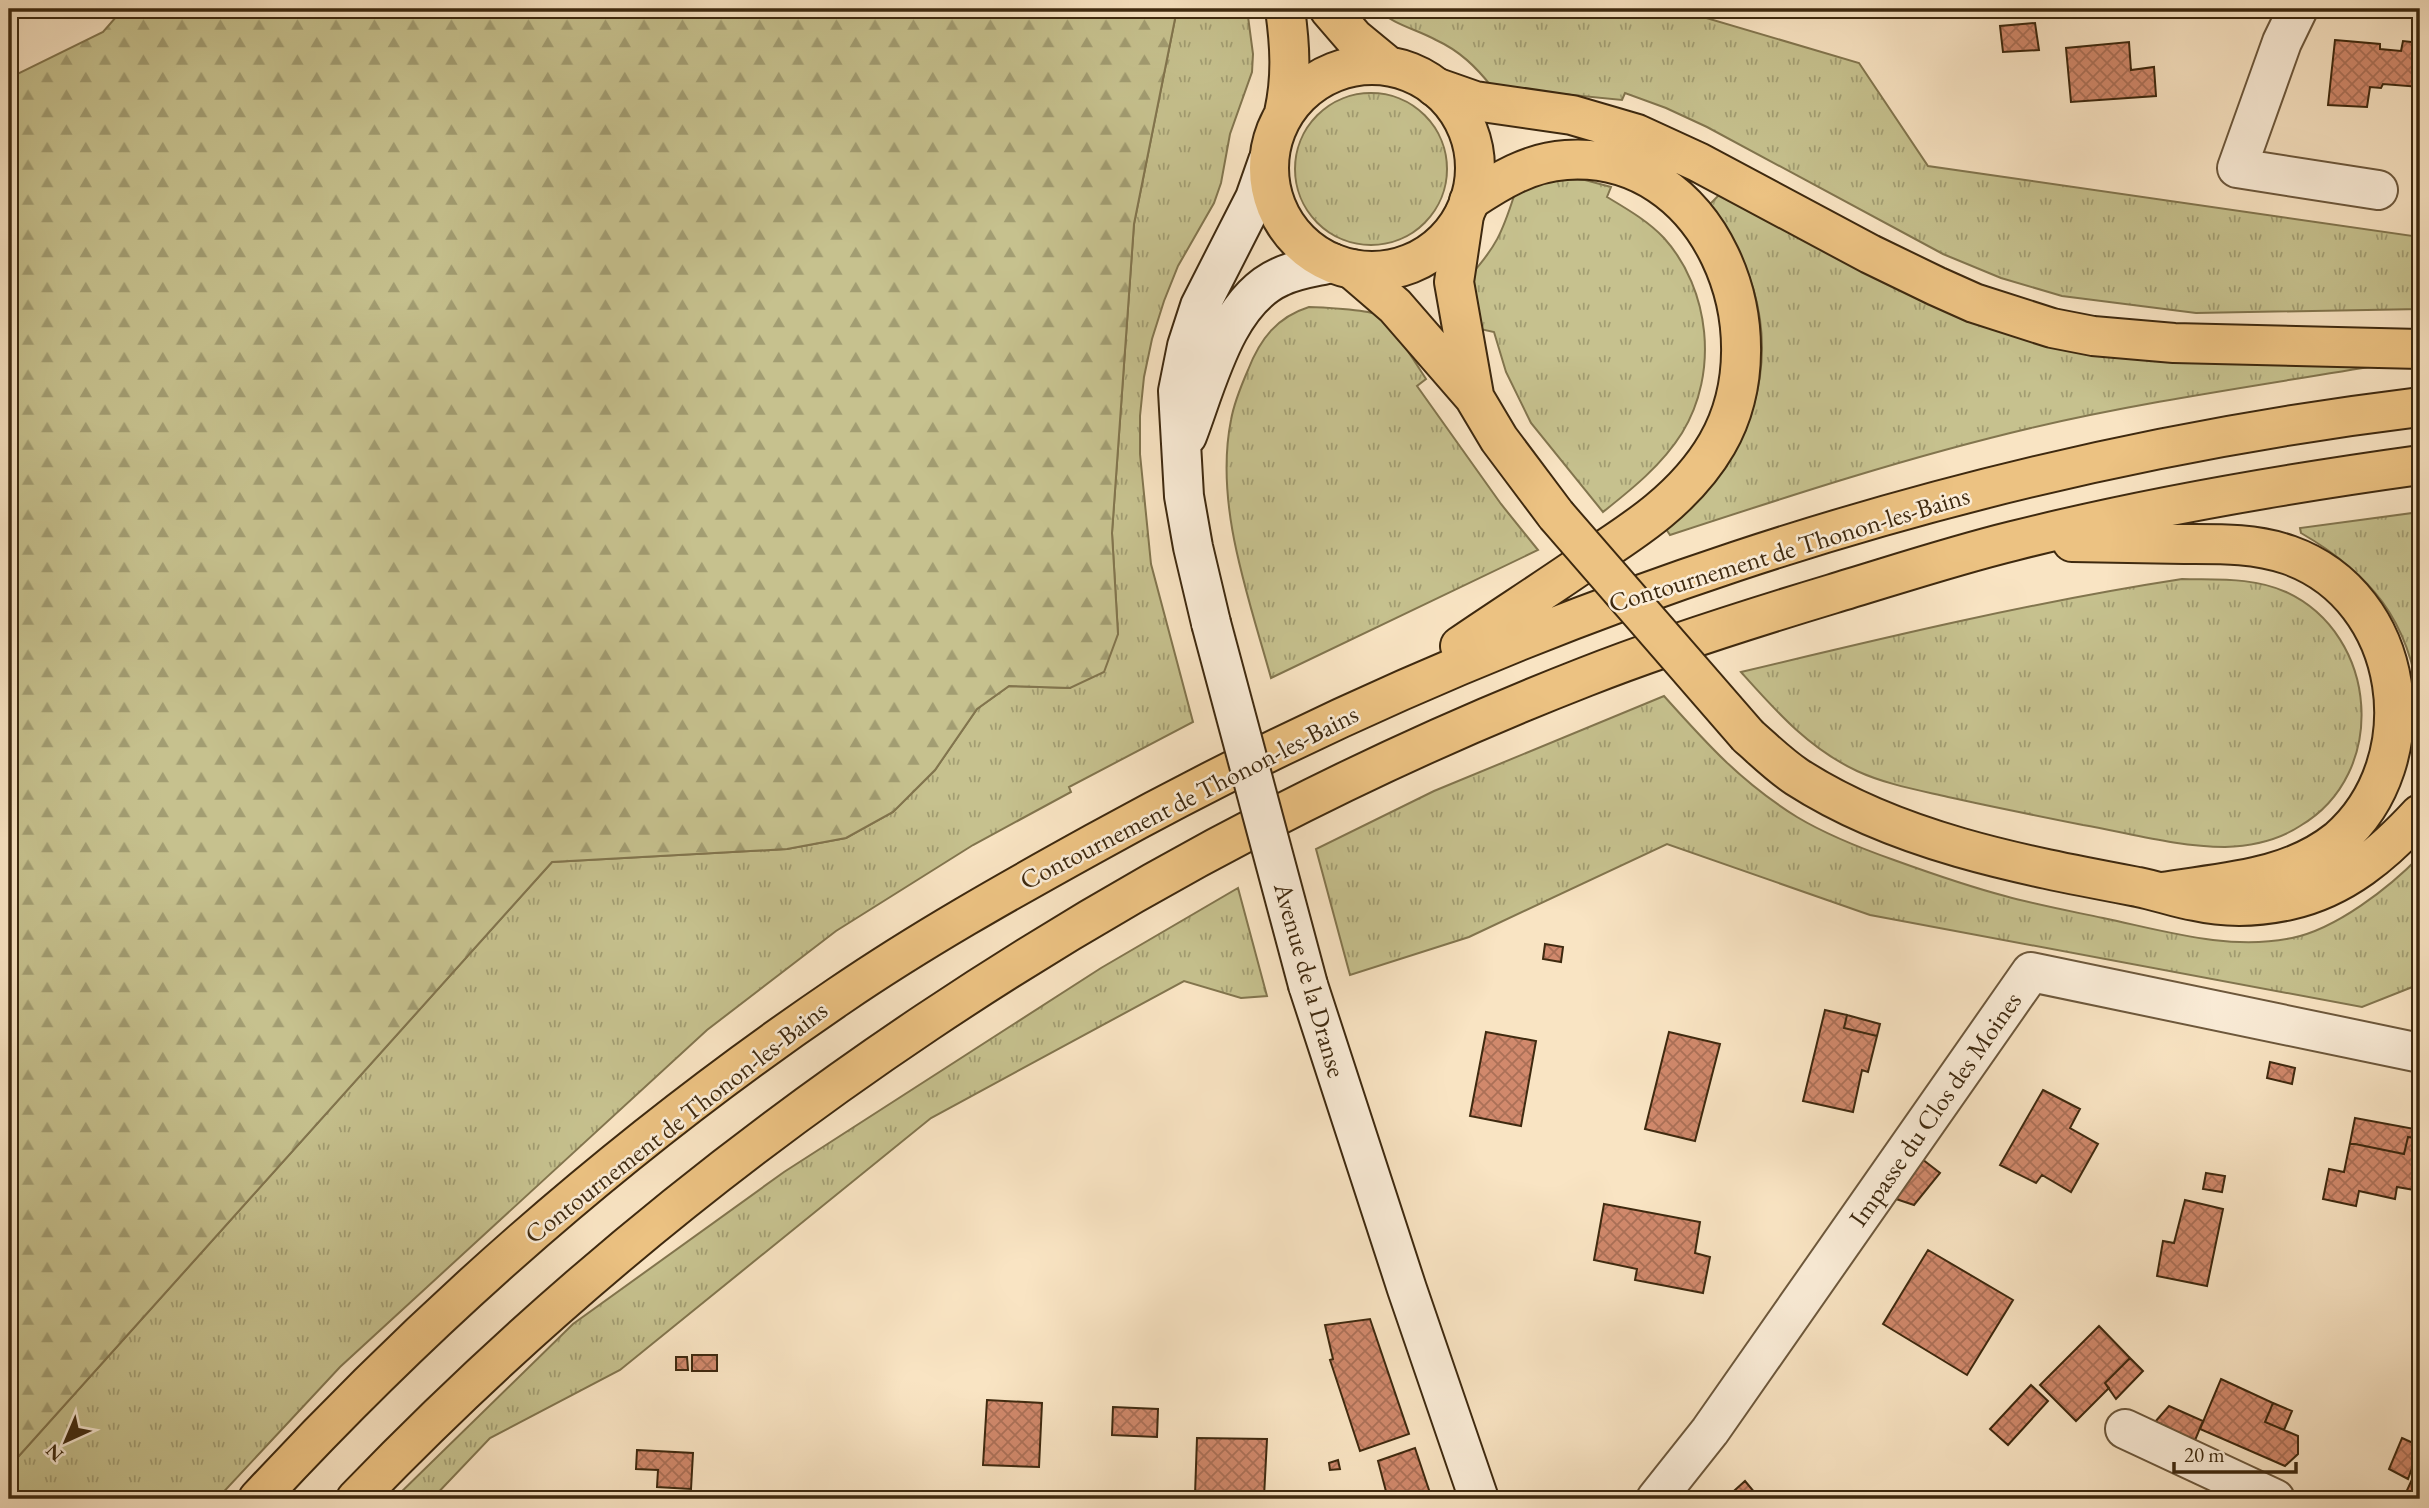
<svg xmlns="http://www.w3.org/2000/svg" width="2429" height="1508" viewBox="0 0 2429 1508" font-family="'EB Garamond',serif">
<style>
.grass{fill:url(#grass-tufts);stroke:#82754e;stroke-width:2}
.forest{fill:url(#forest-firs);stroke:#82754e;stroke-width:2}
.building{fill:url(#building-cross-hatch);stroke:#3e290f;stroke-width:2}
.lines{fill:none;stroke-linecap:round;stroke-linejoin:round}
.minor-casing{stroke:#6d583c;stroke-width:42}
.secondary-casing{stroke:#3e290f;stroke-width:42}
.primary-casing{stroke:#3e290f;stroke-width:42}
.trunk-casing{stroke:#3e290f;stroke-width:42}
.minor{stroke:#fbedd8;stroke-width:38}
.secondary{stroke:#fbedd8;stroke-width:38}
.primary{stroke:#ecc282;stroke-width:38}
.trunk{stroke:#ecc282;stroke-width:38}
.secondary-bridge-casing{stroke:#3e290f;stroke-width:42;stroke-linecap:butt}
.trunk-bridge-casing{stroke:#3e290f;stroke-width:42;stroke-linecap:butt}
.secondary-bridge{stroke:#fbedd8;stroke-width:38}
.trunk-bridge{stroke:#ecc282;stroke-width:38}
.labels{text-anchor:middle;stroke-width:5;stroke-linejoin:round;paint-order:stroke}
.street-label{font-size:26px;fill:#3e290f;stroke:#fbedd8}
</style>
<defs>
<pattern id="grass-tufts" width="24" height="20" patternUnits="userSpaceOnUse" patternTransform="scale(1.75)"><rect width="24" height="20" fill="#c6c18e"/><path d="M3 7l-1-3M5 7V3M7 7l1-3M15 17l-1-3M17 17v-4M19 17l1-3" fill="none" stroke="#a29d72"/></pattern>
<pattern id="forest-firs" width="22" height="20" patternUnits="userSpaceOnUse" patternTransform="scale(1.75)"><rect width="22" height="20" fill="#c6c18e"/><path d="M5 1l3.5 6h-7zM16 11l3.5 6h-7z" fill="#a29d72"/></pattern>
<pattern id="building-cross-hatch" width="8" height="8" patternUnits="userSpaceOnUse" patternTransform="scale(1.75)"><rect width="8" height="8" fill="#d1896c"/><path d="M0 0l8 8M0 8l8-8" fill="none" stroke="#ab7057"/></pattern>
</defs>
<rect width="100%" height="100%" fill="#f9e4c3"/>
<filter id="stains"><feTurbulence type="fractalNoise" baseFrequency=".00286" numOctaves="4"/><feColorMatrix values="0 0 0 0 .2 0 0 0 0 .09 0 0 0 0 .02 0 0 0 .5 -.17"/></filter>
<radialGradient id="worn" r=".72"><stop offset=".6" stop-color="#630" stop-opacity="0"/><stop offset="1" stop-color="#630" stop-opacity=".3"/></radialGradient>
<path class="grass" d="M 1177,9 L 1247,9 L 1253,54 L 1252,72 L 1230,134 L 1221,183 L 1214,203 L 1178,266 L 1164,301 L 1152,339 L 1144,377 L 1140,416 L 1140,454 L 1151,564 L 1193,722 L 1069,787 L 1071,792 L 973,845 L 836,931 L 707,1030 L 340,1367 L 217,1499 L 9,1499 L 9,1467 L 552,862 L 787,849 L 846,838 L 893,812 L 935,770 L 977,709 L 1009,686 L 1070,688 L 1118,634 L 1112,533 L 1134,224 Z
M 1377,9 L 1676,9 L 1859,63 L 1928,166 L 2420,237 L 2420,309 L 2196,313 L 2062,296 L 2001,278 L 1943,254 L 1707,127 L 1666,108 L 1625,93 L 1622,100 L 1492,87 C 1476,67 1460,51 1436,40 C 1416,29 1394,25 1377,9 Z
M1295 169a76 76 0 1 1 152 0a76 76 0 1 1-152 0Z
M 1560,179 L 1585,180 L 1611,187 L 1607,197 C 1627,209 1648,221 1664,238 C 1710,289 1719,373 1682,433 C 1662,465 1632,489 1603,512 L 1531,423 L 1506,372 L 1494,332 L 1480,329 L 1469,277 C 1496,247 1502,233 1514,196 L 1535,184 Z
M 1721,193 L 1914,295 L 2380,365 C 2263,385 2146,401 2031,428 C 1908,457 1789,496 1670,535 L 1666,529 C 1774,440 1794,318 1710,204 Z
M 1309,307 C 1319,307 1367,310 1375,314 C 1390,320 1416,364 1426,379 L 1417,386 L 1501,504 L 1538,550 L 1271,678 C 1249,598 1214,505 1231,420 C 1234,403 1241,386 1248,370 C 1260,339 1277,317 1309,307 Z
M 2420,512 L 2420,751 C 2418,735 2421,718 2419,702 C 2410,621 2370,573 2301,533 L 2300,528 Z
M 2182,579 C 2217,580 2253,577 2286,592 C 2379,635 2389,774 2300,826 C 2277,841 2252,846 2225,847 C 2177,847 2129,833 2083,825 C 2038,816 1993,807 1948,797 C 1918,790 1885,784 1857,771 C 1808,748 1776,711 1741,672 C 1887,637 2033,602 2182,579 Z
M 1664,696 C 1707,744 1741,782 1797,817 C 1827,835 1860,848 1894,860 C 1930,873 1967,886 2005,896 C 2037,905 2070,911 2103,918 C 2165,931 2229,951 2292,938 C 2336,929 2389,888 2420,856 L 2420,984 L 2362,1007 L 1870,915 L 1667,844 L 1469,937 L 1350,975 L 1316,849 L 1434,791 Z
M 1238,888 L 1267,996 L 1241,998 L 1184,981 L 931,1118 L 620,1370 L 490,1438 L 432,1499 L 394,1499 L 573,1324 L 784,1172 L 1101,968 Z"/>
<path class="forest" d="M 123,9 L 1177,9 L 1134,224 L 1112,533 L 1118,634 L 1104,672 L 1070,688 L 1009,686 L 977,709 L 935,770 L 893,812 L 846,838 L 787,849 L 552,862 L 9,1467 L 9,78 L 103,32 Z"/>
<path class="building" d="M 2035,23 L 2039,50 L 2003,52 L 2000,26 Z
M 2335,40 L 2380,44 L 2380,49 L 2401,51 L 2403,41 L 2420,43 L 2420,87 L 2383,84 L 2381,88 L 2370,87 L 2367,107 L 2328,105 Z
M 2129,42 L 2131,70 L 2154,67 L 2156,96 L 2071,102 L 2066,48 Z
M 1545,944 L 1563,947 L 1561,962 L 1543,959 Z
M 1825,1010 L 1847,1015 L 1844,1028 L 1877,1036 L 1868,1072 L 1862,1070 L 1853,1112 L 1803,1101 Z
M 1847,1015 L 1880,1024 L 1877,1036 L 1844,1028 Z
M 1486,1032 L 1536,1041 L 1521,1126 L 1470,1116 Z
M 1669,1032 L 1720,1044 L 1695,1141 L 1645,1129 Z
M 2270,1062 L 2295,1068 L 2292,1084 L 2267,1078 Z
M 2043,1090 L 2080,1109 L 2070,1128 L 2098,1144 L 2071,1192 L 2042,1175 L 2036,1183 L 2000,1165 Z
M 2355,1118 L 2420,1130 L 2420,1139 L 2408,1137 L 2404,1154 L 2350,1143 Z
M 2408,1137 L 2420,1139 L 2420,1191 L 2397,1187 L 2395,1199 L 2359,1191 L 2356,1206 L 2323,1199 L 2329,1169 L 2344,1172 L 2350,1143 L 2404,1154 Z
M 1922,1159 L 1940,1173 L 1914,1205 L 1890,1197 Z
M 2206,1173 L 2225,1176 L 2222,1192 L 2203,1189 Z
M 2185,1200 L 2223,1209 L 2207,1286 L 2157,1276 L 2163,1241 L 2174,1243 Z
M 1604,1204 L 1700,1222 L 1695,1253 L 1710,1257 L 1703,1293 L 1635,1280 L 1637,1269 L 1594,1260 Z
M 1928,1250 L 2013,1300 L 1967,1375 L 1883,1324 Z
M 1370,1319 L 1409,1434 L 1360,1451 L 1330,1360 L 1333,1359 L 1325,1325 Z
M 2099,1326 L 2130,1358 L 2105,1383 L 2109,1388 L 2076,1421 L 2040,1385 Z
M 692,1355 L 717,1355 L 717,1371 L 692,1371 Z
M 676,1357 L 687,1357 L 688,1370 L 676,1370 Z
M 2130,1358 L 2143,1371 L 2116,1399 L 2105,1383 Z
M 2221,1379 L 2273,1403 L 2265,1422 L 2298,1436 L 2298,1454 L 2285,1466 L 2200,1429 Z
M 2031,1385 L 2048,1401 L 2008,1445 L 1990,1429 Z
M 987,1400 L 1042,1403 L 1039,1467 L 983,1465 Z
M 2273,1403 L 2292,1411 L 2284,1430 L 2265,1422 Z
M 2169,1406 L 2203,1421 L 2191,1450 L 2148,1430 Z
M 1113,1407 L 1158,1409 L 1157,1437 L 1112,1435 Z
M 1197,1438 L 1267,1439 L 1264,1497 L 1195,1495 Z
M 2402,1438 L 2420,1446 L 2408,1479 L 2389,1469 Z
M 1415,1448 L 1432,1499 L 1388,1499 L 1378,1461 Z
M 637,1450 L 693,1453 L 691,1489 L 657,1487 L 658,1470 L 636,1469 Z
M 1338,1460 L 1340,1469 L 1330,1470 L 1329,1463 Z
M 2414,1475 L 2420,1478 L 2420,1499 L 2403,1499 Z
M 1745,1481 L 1760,1499 L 1725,1499 Z"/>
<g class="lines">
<defs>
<path id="minor" d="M 2298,9 L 2282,42 L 2237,168 L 2378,190
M 2125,1429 L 2275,1499
M 1656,1499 L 1710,1431 L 2031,972 L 2420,1053"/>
<path id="secondary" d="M 1187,436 C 1207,384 1226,301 1280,277 C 1296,269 1315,267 1332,263
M 1211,623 L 1193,547 L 1184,496 L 1178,391 L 1187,346 L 1200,306 L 1255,198 L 1268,161
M 1308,985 L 1407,1289 L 1479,1499"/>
<path id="primary" d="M 1329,9 L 1354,38 L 1388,66
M1269 168a103 103 0 1 1 206 0a103 103 0 1 1-206 0Z
M 1284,113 C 1292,77 1290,45 1285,9"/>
<path id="trunk" d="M 1435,87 L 1475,101 L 1572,115 L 1637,134 L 1698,162 L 1870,254 L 1936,286 L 1974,303 L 2052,328 L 2093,336 L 2174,343 L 2420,349
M 1464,215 L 1454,282 L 1474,395
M 1352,269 L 1395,306 L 1474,397 L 1499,439 L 1556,515
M 2072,542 C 2109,543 2147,543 2184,544 C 2219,544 2254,543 2289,555 C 2407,597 2429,761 2338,840 C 2288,880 2223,882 2162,892
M 1460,646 C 1498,620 1537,595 1575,569 C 1629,534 1684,501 1717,444 C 1782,331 1710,150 1566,160 C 1530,162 1499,181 1469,201
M 1748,736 C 1764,750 1779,765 1797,777 C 1898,842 2022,865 2138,887 C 2158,891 2176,898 2195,901 C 2226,908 2259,907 2290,900 C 2344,888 2384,853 2420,814
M 258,1499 C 432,1311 627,1140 839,996 C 921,940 1008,891 1095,843 C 1505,616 1954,464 2420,407
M 356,1499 C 697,1145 1127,856 1585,677 C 1666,645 1749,619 1832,594 C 1892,576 1952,556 2013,541 C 2147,507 2283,484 2420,465"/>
</defs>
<use href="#minor" class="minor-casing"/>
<use href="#secondary" class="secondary-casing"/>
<use href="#primary" class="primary-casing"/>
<use href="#trunk" class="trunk-casing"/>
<use href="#minor" class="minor"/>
<use href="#secondary" class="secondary"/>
<use href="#primary" class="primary"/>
<use href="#trunk" class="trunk"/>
<defs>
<path id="secondary-bridge" d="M 1211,623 L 1308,985"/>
<path id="trunk-bridge" d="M 1556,515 L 1748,736"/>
</defs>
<use href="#secondary-bridge" class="secondary-bridge-casing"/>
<use href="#trunk-bridge" class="trunk-bridge-casing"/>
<use href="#secondary-bridge" class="secondary-bridge"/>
<use href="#trunk-bridge" class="trunk-bridge"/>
</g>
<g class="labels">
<g class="street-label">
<text transform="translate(1789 549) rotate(-17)" y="9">Contournement de Thonon-les-Bains</text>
<text transform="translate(1189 797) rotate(-27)" y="9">Contournement de Thonon-les-Bains</text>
<text transform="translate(1310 980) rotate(74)" y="9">Avenue de la Dranse</text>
<text transform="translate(1935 1109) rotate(-55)" y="9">Impasse du Clos des Moines</text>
<text transform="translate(676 1122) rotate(-38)" y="9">Contournement de Thonon-les-Bains</text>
</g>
</g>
<rect width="2429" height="1508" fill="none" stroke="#f9e4c3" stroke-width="35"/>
<rect x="10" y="10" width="2408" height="1487" fill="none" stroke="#3e290f" stroke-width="3.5"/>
<rect x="18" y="18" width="2394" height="1473" fill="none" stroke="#3e290f" stroke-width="2"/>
<g transform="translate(66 1441) rotate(224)" stroke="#fbedd8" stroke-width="5" paint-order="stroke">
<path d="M0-5L12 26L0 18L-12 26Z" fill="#3e290f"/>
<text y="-10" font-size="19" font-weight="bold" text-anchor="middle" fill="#3e290f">N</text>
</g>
<path d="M2174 1462v10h122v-10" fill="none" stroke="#3e290f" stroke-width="3.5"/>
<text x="2184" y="1462" font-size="21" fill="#3e290f" stroke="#fbedd8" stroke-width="5" paint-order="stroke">20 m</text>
<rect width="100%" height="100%" filter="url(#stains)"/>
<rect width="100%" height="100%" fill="url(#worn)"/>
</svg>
